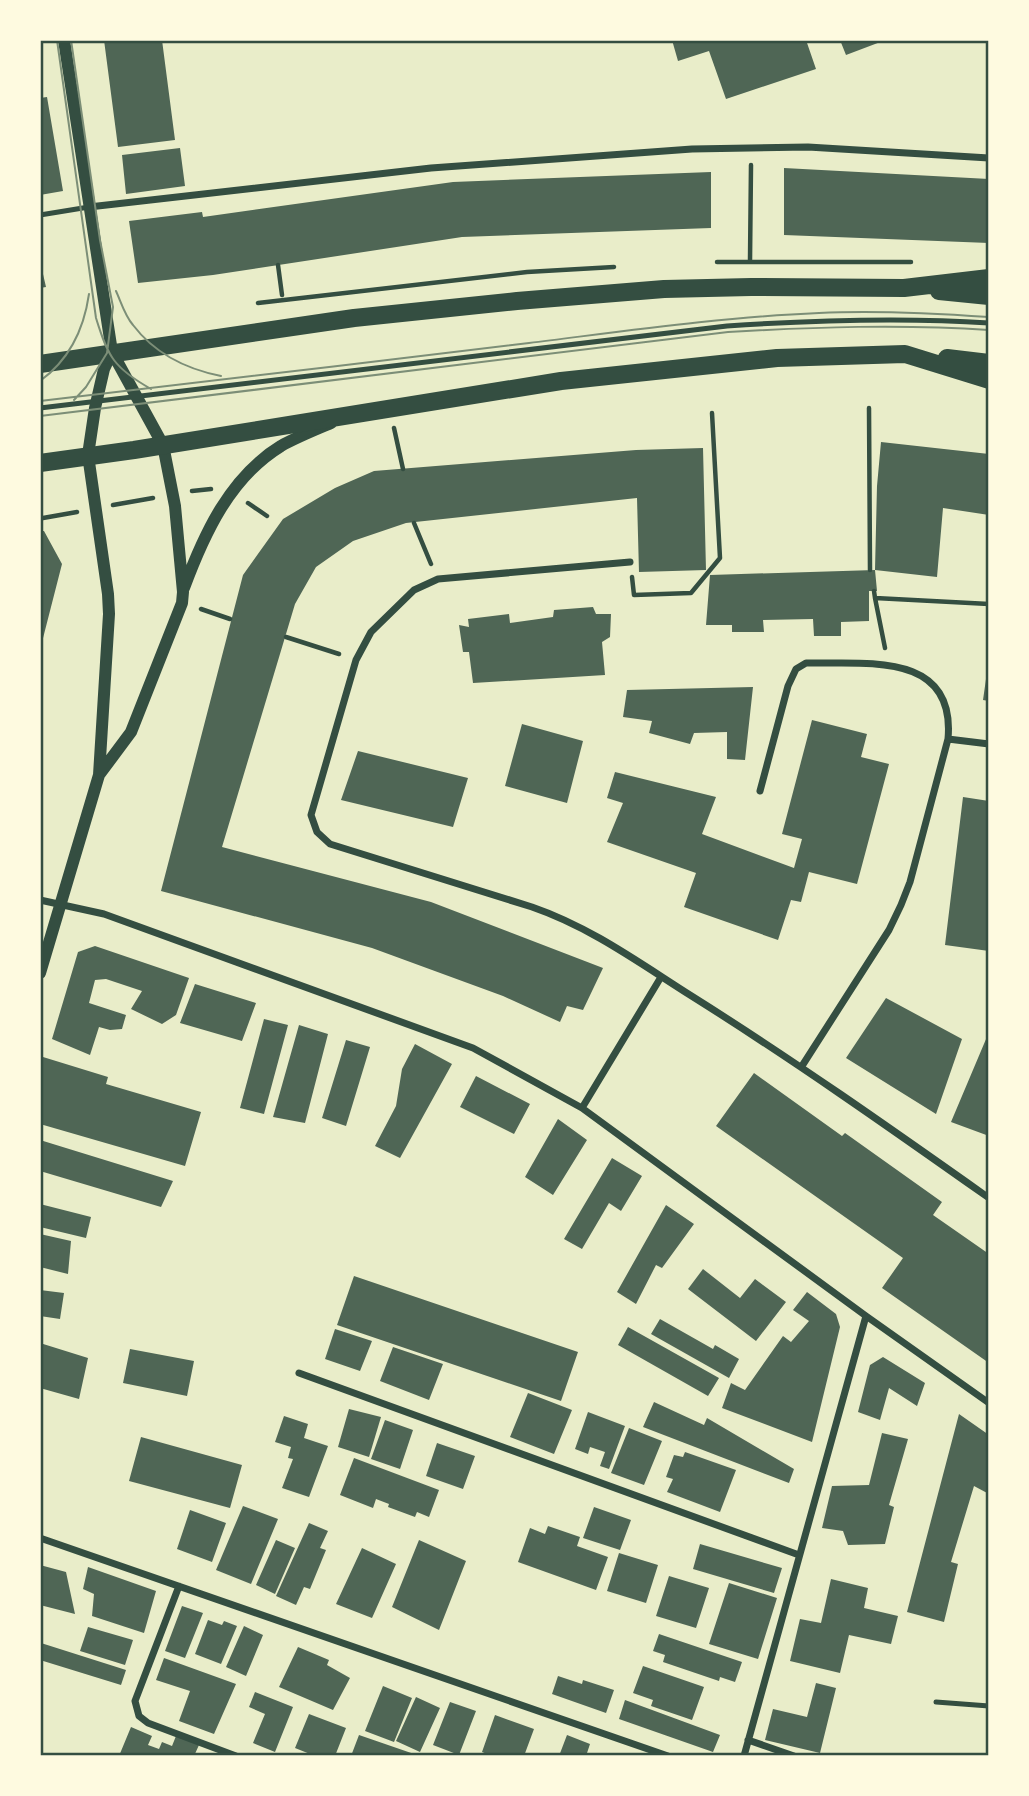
<svg xmlns="http://www.w3.org/2000/svg" width="1029" height="1796" viewBox="0 0 1029 1796" font-family="'Nunito Sans',sans-serif">
<style>
.building{fill:#4f6655}
.lines{fill:none;stroke-linecap:round;stroke-linejoin:round}
.path{stroke:#344e41;stroke-width:4.5}
.service{stroke:#344e41;stroke-width:5}
.minor{stroke:#344e41;stroke-width:7}
.tertiary{stroke:#344e41;stroke-width:12}
.primary{stroke:#344e41;stroke-width:18}
.tram{stroke:#7c8e77;stroke-width:2}
.neatline{fill:none;stroke:#344e41;stroke-width:2.5}
</style>
<rect width="100%" height="100%" fill="#e9edc9"/>
<path class="building" d="M 104,40 L 162,40 L 175,140 L 118,147 Z
M 672,40 L 806,40 L 816,69 L 726,99 L 709,51 L 678,61 Z
M 840,40 L 883,40 L 883,41 L 846,55 Z
M 47,97 L 63,191 L 40,195 L 40,98 Z
M 180,148 L 185,186 L 126,194 L 122,155 Z
M 784,168 L 989,179 L 989,243 L 784,235 Z
M 711,172 L 711,228 L 462,237 L 213,275 L 138,283 L 129,221 L 202,212 L 203,217 L 453,182 Z
M 40,261 L 46,287 L 40,288 Z
M 881,442 L 989,454 L 989,515 L 943,508 L 937,577 L 875,570 L 877,486 Z
M 703,448 L 706,570 L 639,572 L 637,498 L 406,523 L 353,541 L 316,567 L 295,604 L 222,847 L 431,902 L 603,968 L 583,1010 L 567,1006 L 560,1022 L 503,996 L 372,948 L 161,891 L 243,575 L 283,519 L 335,488 L 374,471 L 636,450 Z
M 40,531 L 44,531 L 62,564 L 41,646 Z
M 875,570 L 877,591 L 869,591 L 869,621 L 841,622 L 841,636 L 814,636 L 813,619 L 763,620 L 764,632 L 732,632 L 732,625 L 706,625 L 710,575 Z
M 593,607 L 596,614 L 611,614 L 610,637 L 602,642 L 605,675 L 473,683 L 469,652 L 463,652 L 459,625 L 469,627 L 468,619 L 509,614 L 510,623 L 553,617 L 554,610 Z
M 987,672 L 989,672 L 989,701 L 983,700 Z
M 753,687 L 745,760 L 727,759 L 727,732 L 694,733 L 690,744 L 649,733 L 652,721 L 623,717 L 627,690 Z
M 812,720 L 867,734 L 861,757 L 889,764 L 857,884 L 809,872 L 801,902 L 791,900 L 778,940 L 684,907 L 696,873 L 607,842 L 623,803 L 607,798 L 615,772 L 716,797 L 702,834 L 794,868 L 802,839 L 782,834 Z
M 522,724 L 583,741 L 567,803 L 505,786 Z
M 358,751 L 468,778 L 453,827 L 341,800 Z
M 963,797 L 989,801 L 989,951 L 945,945 Z
M 95,946 L 189,978 L 176,1015 L 162,1024 L 131,1009 L 142,991 L 106,979 L 95,980 L 89,1003 L 126,1015 L 122,1029 L 110,1030 L 99,1027 L 90,1055 L 52,1039 L 78,952 Z
M 195,984 L 256,1003 L 242,1041 L 180,1023 Z
M 886,998 L 962,1039 L 936,1114 L 846,1058 Z
M 264,1019 L 288,1025 L 264,1114 L 240,1108 Z
M 299,1025 L 328,1034 L 305,1123 L 273,1117 Z
M 989,1032 L 989,1136 L 951,1122 Z
M 346,1040 L 370,1047 L 346,1126 L 322,1118 Z
M 415,1044 L 452,1064 L 400,1158 L 375,1146 L 396,1106 L 402,1069 Z
M 43,1057 L 108,1077 L 106,1084 L 201,1112 L 185,1166 L 40,1124 L 40,1068 Z
M 754,1073 L 842,1136 L 845,1133 L 942,1202 L 933,1215 L 989,1254 L 989,1363 L 882,1288 L 903,1258 L 716,1126 Z
M 476,1076 L 530,1104 L 514,1134 L 460,1107 Z
M 558,1119 L 587,1140 L 553,1195 L 525,1177 Z
M 40,1140 L 173,1181 L 161,1207 L 40,1171 Z
M 612,1158 L 642,1176 L 621,1211 L 609,1203 L 582,1249 L 564,1239 Z
M 40,1204 L 91,1217 L 86,1238 L 40,1227 Z
M 666,1205 L 694,1224 L 662,1268 L 656,1265 L 636,1304 L 617,1292 Z
M 40,1234 L 71,1241 L 68,1274 L 40,1267 Z
M 703,1269 L 740,1298 L 755,1279 L 786,1302 L 756,1341 L 688,1289 Z
M 354,1276 L 578,1352 L 561,1401 L 337,1325 Z
M 40,1290 L 64,1293 L 60,1319 L 40,1316 Z
M 807,1292 L 836,1314 L 840,1327 L 812,1442 L 722,1408 L 731,1383 L 745,1390 L 783,1336 L 791,1342 L 809,1321 L 793,1310 Z
M 660,1319 L 713,1349 L 715,1345 L 739,1359 L 729,1378 L 651,1334 Z
M 628,1327 L 719,1378 L 708,1396 L 618,1345 Z
M 335,1329 L 372,1341 L 360,1371 L 325,1359 Z
M 40,1343 L 88,1358 L 79,1399 L 40,1388 Z
M 393,1347 L 443,1364 L 429,1400 L 380,1381 Z
M 130,1349 L 194,1361 L 187,1396 L 123,1383 Z
M 883,1357 L 925,1383 L 917,1406 L 889,1388 L 880,1420 L 858,1412 L 870,1365 Z
M 528,1393 L 572,1410 L 554,1454 L 510,1437 Z
M 654,1402 L 704,1425 L 707,1418 L 794,1469 L 789,1483 L 643,1427 Z
M 349,1409 L 381,1417 L 369,1457 L 338,1447 Z
M 588,1412 L 625,1426 L 609,1469 L 600,1466 L 605,1452 L 590,1447 L 588,1454 L 575,1449 Z
M 959,1414 L 989,1435 L 989,1494 L 974,1486 L 951,1562 L 958,1564 L 944,1622 L 907,1612 Z
M 284,1416 L 308,1424 L 304,1438 L 328,1446 L 309,1497 L 282,1488 L 293,1459 L 288,1458 L 291,1447 L 275,1442 Z
M 385,1420 L 413,1430 L 400,1469 L 371,1459 Z
M 629,1428 L 662,1441 L 644,1485 L 611,1473 Z
M 882,1433 L 908,1439 L 889,1505 L 894,1507 L 885,1544 L 848,1545 L 843,1531 L 822,1528 L 832,1486 L 869,1485 Z
M 141,1437 L 242,1465 L 230,1508 L 129,1481 Z
M 437,1443 L 475,1456 L 463,1489 L 426,1476 Z
M 685,1452 L 736,1470 L 720,1512 L 667,1492 L 673,1479 L 666,1477 L 674,1455 L 683,1457 Z
M 354,1458 L 439,1490 L 429,1517 L 417,1512 L 415,1517 L 388,1507 L 389,1504 L 376,1499 L 373,1508 L 340,1495 Z
M 243,1506 L 278,1519 L 251,1584 L 216,1570 Z
M 594,1507 L 631,1520 L 620,1550 L 583,1538 Z
M 190,1510 L 226,1523 L 212,1562 L 177,1549 Z
M 309,1523 L 328,1531 L 320,1548 L 326,1550 L 310,1589 L 304,1587 L 296,1605 L 276,1596 Z
M 548,1526 L 580,1537 L 577,1546 L 608,1557 L 596,1590 L 518,1562 L 530,1528 L 545,1534 Z
M 276,1540 L 295,1548 L 275,1594 L 256,1585 Z
M 419,1540 L 466,1561 L 439,1630 L 392,1607 Z
M 700,1544 L 782,1568 L 774,1593 L 693,1569 Z
M 362,1548 L 396,1564 L 372,1618 L 336,1604 Z
M 619,1553 L 658,1565 L 646,1603 L 607,1591 Z
M 40,1565 L 66,1572 L 75,1614 L 40,1605 Z
M 88,1567 L 156,1591 L 144,1633 L 92,1616 L 94,1594 L 83,1589 Z
M 669,1576 L 709,1588 L 696,1628 L 656,1616 Z
M 831,1579 L 868,1588 L 864,1608 L 898,1616 L 891,1644 L 849,1635 L 840,1673 L 790,1661 L 800,1619 L 821,1623 Z
M 729,1583 L 777,1598 L 758,1659 L 709,1644 Z
M 182,1606 L 203,1613 L 185,1658 L 165,1651 Z
M 208,1620 L 222,1625 L 224,1621 L 237,1626 L 221,1664 L 195,1654 Z
M 244,1626 L 263,1635 L 246,1676 L 226,1667 Z
M 88,1627 L 133,1640 L 125,1665 L 80,1651 Z
M 659,1634 L 742,1662 L 735,1682 L 720,1677 L 719,1681 L 663,1662 L 665,1655 L 653,1651 Z
M 41,1643 L 126,1670 L 121,1685 L 40,1660 Z
M 298,1647 L 329,1660 L 327,1665 L 350,1678 L 333,1710 L 279,1687 Z
M 164,1658 L 236,1684 L 214,1734 L 179,1721 L 190,1691 L 156,1680 Z
M 643,1666 L 704,1687 L 692,1720 L 651,1706 L 653,1700 L 633,1693 Z
M 558,1676 L 582,1684 L 583,1680 L 614,1690 L 606,1713 L 552,1694 Z
M 816,1683 L 836,1688 L 820,1753 L 765,1740 L 773,1709 L 807,1717 Z
M 383,1686 L 412,1698 L 394,1742 L 365,1731 Z
M 255,1692 L 293,1707 L 275,1752 L 253,1743 L 265,1714 L 249,1707 Z
M 416,1697 L 440,1708 L 420,1752 L 396,1741 Z
M 625,1700 L 720,1735 L 713,1752 L 619,1719 Z
M 450,1702 L 476,1711 L 459,1755 L 433,1745 Z
M 309,1714 L 346,1728 L 335,1756 L 315,1756 L 295,1748 Z
M 495,1715 L 534,1729 L 524,1756 L 492,1756 L 482,1752 Z
M 131,1727 L 152,1736 L 148,1745 L 159,1749 L 162,1742 L 172,1746 L 176,1736 L 199,1745 L 194,1756 L 119,1756 Z
M 359,1735 L 417,1755 L 417,1756 L 351,1756 Z
M 567,1735 L 590,1744 L 586,1756 L 559,1756 Z"/>
<g class="lines">
<path class="path" d="M 750,261 L 751,165
M 717,262 L 911,262
M 278,265 L 282,295
M 258,303 L 527,272 L 614,267
M 869,408 L 870,570
M 394,428 L 403,469
M 192,491 L 211,489
M 248,503 L 267,516
M 113,505 L 153,498
M 43,518 L 77,512
M 414,523 L 431,564
M 632,577 L 634,595 L 691,593 L 720,558 L 712,413
M 874,591 L 875,598 L 989,604
M 875,598 L 885,648
M 201,609 L 230,619
M 286,637 L 339,654"/>
<path class="service" d="M 40,215 L 89,207
M 40,408 L 727,326 C 815,320 901,317 989,323
M 936,1702 L 989,1706"/>
<path class="minor" d="M 89,207 L 431,168 L 692,149 L 808,147 L 989,158
M 630,562 L 438,579 L 414,590 L 371,632 L 356,660 L 311,815 L 317,832 L 330,844 L 532,907 C 590,927 638,962 690,995 C 792,1059 890,1128 989,1198
M 760,791 L 788,686 L 796,669 L 806,663 C 866,664 956,651 948,739
M 40,900 L 104,914 L 473,1048 L 582,1108 L 866,1316 L 989,1403
M 802,1066 L 889,930 L 901,905 L 910,882 L 948,739 L 989,744
M 582,1108 L 661,977
M 299,1373 L 799,1555
M 40,1538 L 668,1756
M 179,1586 L 135,1701 L 139,1716 L 148,1723 L 236,1756
M 748,1740 L 794,1756
M 744,1756 L 866,1316"/>
<path class="tertiary" d="M 64,40 L 112,352 L 163,445 L 175,506 L 183,592 L 182,603 L 131,732 L 99,775
M 184,588 C 204,534 230,477 281,446 C 297,437 315,430 331,423
M 40,973 L 99,775 L 109,614 L 108,594 L 88,455 L 95,408 L 104,369 L 112,352"/>
<path class="primary" d="M 939,291 L 989,296
M 947,358 L 989,363
M 40,364 L 354,318 L 517,301 L 664,289 L 751,287 L 904,288 L 989,278
M 40,463 L 134,450 L 561,381 L 777,358 L 905,354 L 989,380"/>
<path class="tram" d="M 57,40 L 96,318 C 108,357 114,368 151,389
M 71,40 L 100,240 L 113,307 L 107,353 L 86,387 L 74,400
M 116,291 C 121,302 125,316 133,325 C 155,354 186,369 221,376
M 40,381 C 69,360 84,329 89,294
M 40,401 C 203,383 366,362 529,343 C 626,331 722,317 819,313 C 876,310 932,313 989,317
M 40,416 L 728,332 C 815,327 901,324 989,330"/>
</g>
<rect width="1029" height="1796" fill="none" stroke="#fefae0" stroke-width="84"/>
<rect x="42" y="42" width="945" height="1712" class="neatline"/>
</svg>
